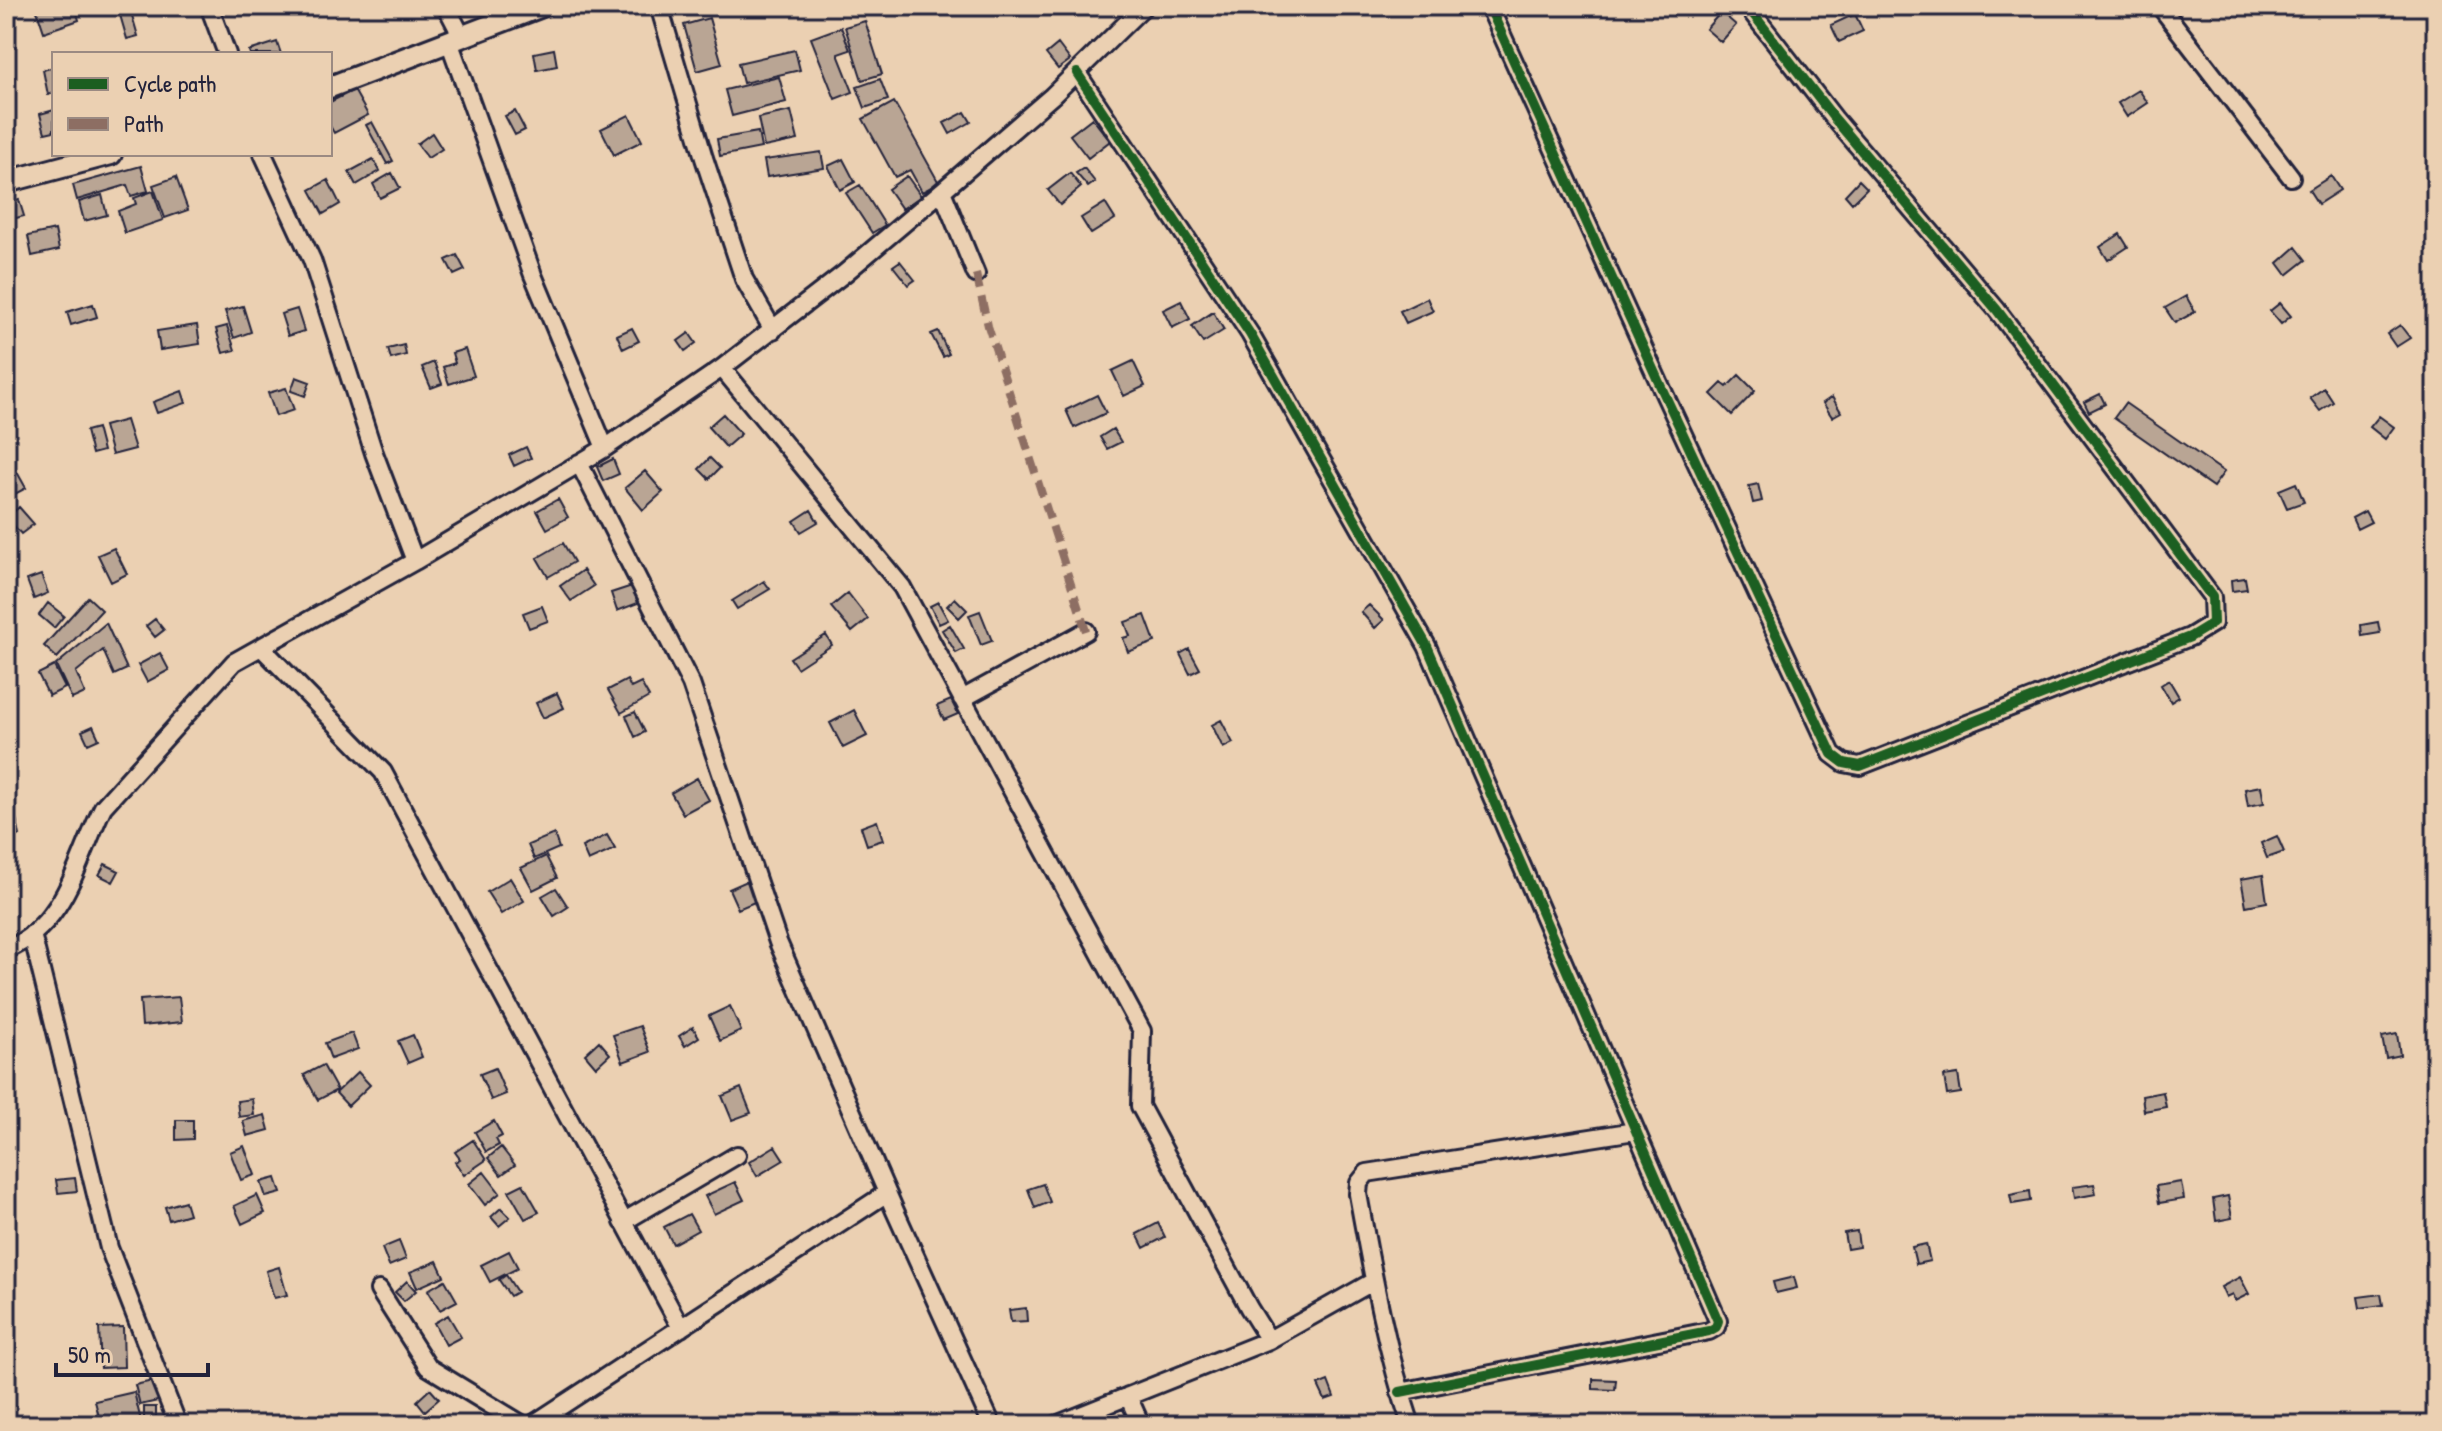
<svg xmlns="http://www.w3.org/2000/svg" width="2442" height="1431" viewBox="0 0 2442 1431" font-family="'Patrick Hand',sans-serif">
<style>
.building{fill:#b9a594;stroke:#22223b;stroke-width:2}
.lines{fill:none;stroke-linecap:round;stroke-linejoin:round}
.minor-casing{stroke:#22223b;stroke-width:22}
.tertiary-casing{stroke:#22223b;stroke-width:26}
.minor{stroke:#ebd0b2;stroke-width:16}
.tertiary{stroke:#ebd0b2;stroke-width:20}
.quiet{stroke:#8d6e63;stroke-width:8;stroke-dasharray:16 8;stroke-linecap:butt}
.cycleway-casing{stroke:#ebd0b2;stroke-width:15}
.cycleway{stroke:#1b5e20;stroke-width:10}
</style>
<rect width="100%" height="100%" fill="#ebd0b2"/>
<filter id="ink" filterUnits="userSpaceOnUse"><feTurbulence type="fractalNoise" baseFrequency=".0125" numOctaves="2"/><feDisplacementMap in="SourceGraphic" scale="16" xChannelSelector="R" yChannelSelector="G"/><feConvolveMatrix kernelMatrix="1 2 1 2 8 2 1 2 1" color-interpolation-filters="sRGB"/></filter>
<g filter="url(#ink)">
<path class="building" d="M 43,6 L 75,6 L 79,20 L 44,32 L 36,8 Z
M 131,12 L 138,36 L 127,39 L 120,15 Z
M 1721,12 L 1736,25 L 1721,42 L 1706,29 Z
M 1855,14 L 1863,31 L 1839,42 L 1831,25 Z
M 709,18 L 722,64 L 697,71 L 684,25 Z
M 865,21 L 882,74 L 862,80 L 845,27 Z
M 841,27 L 850,50 L 838,54 L 853,92 L 835,99 L 811,38 Z
M 277,42 L 281,54 L 250,54 L 249,51 Z
M 1058,44 L 1070,60 L 1058,69 L 1046,54 Z
M 554,49 L 557,66 L 537,70 L 534,53 Z
M 795,50 L 800,70 L 743,83 L 738,63 Z
M 54,67 L 54,93 L 48,95 L 43,70 Z
M 779,77 L 786,102 L 732,116 L 725,90 Z
M 880,79 L 888,100 L 865,108 L 857,87 Z
M 354,90 L 368,115 L 334,133 L 330,126 L 330,102 Z
M 2139,90 L 2148,103 L 2127,117 L 2118,103 Z
M 894,102 L 939,183 L 922,192 L 910,170 L 895,177 L 863,119 Z
M 54,110 L 54,131 L 45,133 L 40,114 Z
M 515,111 L 525,130 L 515,135 L 505,116 Z
M 791,111 L 798,140 L 764,147 L 758,118 Z
M 965,112 L 971,122 L 950,134 L 944,123 Z
M 629,115 L 642,141 L 614,155 L 601,129 Z
M 1092,118 L 1110,141 L 1088,158 L 1070,135 Z
M 372,122 L 393,161 L 387,164 L 366,125 Z
M 758,132 L 761,148 L 720,156 L 717,139 Z
M 432,133 L 442,149 L 428,158 L 417,144 Z
M 821,152 L 824,168 L 767,177 L 764,160 Z
M 373,159 L 380,171 L 356,185 L 349,172 Z
M 843,159 L 855,182 L 840,190 L 828,166 Z
M 141,166 L 148,191 L 131,196 L 127,185 L 77,200 L 73,185 Z
M 1084,168 L 1095,182 L 1088,187 L 1076,173 Z
M 392,173 L 400,188 L 380,198 L 373,184 Z
M 1070,173 L 1081,187 L 1060,205 L 1048,190 Z
M 907,176 L 921,196 L 902,209 L 888,189 Z
M 2331,176 L 2340,190 L 2318,204 L 2309,190 Z
M 176,177 L 188,210 L 165,218 L 153,185 Z
M 328,180 L 340,204 L 323,214 L 310,190 Z
M 1859,180 L 1867,188 L 1852,203 L 1845,195 Z
M 860,185 L 885,225 L 872,233 L 846,193 Z
M 153,191 L 163,220 L 125,233 L 118,211 L 136,204 L 134,198 Z
M 102,195 L 107,215 L 84,221 L 79,202 Z
M 19,200 L 24,216 L 12,219 L 8,203 Z
M 1105,203 L 1115,219 L 1091,234 L 1081,218 Z
M 55,230 L 59,250 L 32,256 L 28,236 Z
M 2120,234 L 2128,247 L 2108,260 L 2100,247 Z
M 2296,247 L 2306,260 L 2287,275 L 2278,263 Z
M 457,255 L 465,270 L 454,275 L 446,260 Z
M 900,261 L 915,280 L 908,285 L 893,266 Z
M 2186,296 L 2195,312 L 2175,323 L 2165,308 Z
M 1427,298 L 1433,311 L 1406,323 L 1400,311 Z
M 1181,301 L 1190,319 L 1172,328 L 1163,310 Z
M 2280,303 L 2291,316 L 2281,324 L 2270,311 Z
M 93,304 L 97,317 L 71,325 L 67,312 Z
M 243,306 L 251,332 L 234,338 L 225,311 Z
M 297,309 L 304,331 L 288,336 L 281,314 Z
M 1213,312 L 1224,330 L 1203,343 L 1192,326 Z
M 197,325 L 200,344 L 160,350 L 157,331 Z
M 2400,325 L 2410,338 L 2396,347 L 2387,334 Z
M 227,326 L 235,350 L 223,353 L 216,329 Z
M 632,328 L 639,341 L 623,349 L 617,335 Z
M 938,331 L 949,354 L 943,357 L 931,334 Z
M 689,333 L 696,343 L 685,351 L 678,341 Z
M 404,345 L 406,355 L 391,359 L 388,349 Z
M 465,349 L 474,376 L 449,384 L 443,367 L 455,363 L 452,353 Z
M 1133,361 L 1145,386 L 1124,396 L 1112,371 Z
M 434,362 L 442,384 L 431,388 L 422,367 Z
M 1739,375 L 1755,391 L 1732,415 L 1711,394 L 1722,383 L 1727,387 Z
M 296,377 L 310,382 L 305,396 L 291,391 Z
M 286,388 L 294,410 L 276,416 L 268,393 Z
M 2324,388 L 2333,402 L 2320,411 L 2310,398 Z
M 182,391 L 186,403 L 157,413 L 153,402 Z
M 2100,394 L 2105,404 L 2089,412 L 2084,402 Z
M 1097,395 L 1106,413 L 1074,428 L 1066,410 Z
M 1832,397 L 1841,412 L 1832,417 L 1823,403 Z
M 2125,403 L 2224,472 L 2213,487 L 2114,418 Z
M 723,414 L 741,434 L 726,447 L 708,427 Z
M 2379,416 L 2394,427 L 2385,439 L 2370,427 Z
M 126,420 L 135,449 L 112,455 L 104,426 Z
M 97,428 L 103,451 L 92,454 L 86,431 Z
M 1113,429 L 1121,442 L 1107,449 L 1100,437 Z
M 526,447 L 531,458 L 514,466 L 509,455 Z
M 710,458 L 720,468 L 709,479 L 699,469 Z
M 613,459 L 619,474 L 603,481 L 597,467 Z
M 645,471 L 663,492 L 643,510 L 625,488 Z
M 17,472 L 26,488 L 15,494 L 6,478 Z
M 2296,483 L 2304,502 L 2287,508 L 2279,490 Z
M 1758,484 L 1762,501 L 1753,503 L 1749,486 Z
M 558,499 L 568,517 L 547,529 L 537,511 Z
M 19,507 L 34,524 L 21,534 L 7,518 Z
M 811,510 L 818,522 L 801,532 L 794,521 Z
M 2365,511 L 2371,522 L 2357,529 L 2352,518 Z
M 563,543 L 574,562 L 548,577 L 537,558 Z
M 114,548 L 127,574 L 111,582 L 98,555 Z
M 583,570 L 594,586 L 571,601 L 560,586 Z
M 41,575 L 48,593 L 34,599 L 27,580 Z
M 2245,578 L 2247,589 L 2232,591 L 2231,580 Z
M 764,581 L 770,589 L 737,609 L 732,601 Z
M 632,586 L 638,603 L 617,611 L 611,593 Z
M 848,593 L 868,619 L 852,632 L 831,607 Z
M 88,597 L 102,610 L 57,658 L 44,646 Z
M 955,598 L 967,610 L 959,618 L 947,606 Z
M 938,602 L 948,620 L 939,624 L 930,606 Z
M 48,603 L 64,616 L 54,628 L 39,615 Z
M 1369,605 L 1384,620 L 1375,628 L 1361,612 Z
M 542,606 L 548,621 L 529,628 L 523,613 Z
M 980,611 L 992,641 L 981,645 L 969,615 Z
M 1145,615 L 1155,642 L 1128,652 L 1123,638 L 1130,636 L 1125,622 Z
M 155,619 L 164,630 L 155,637 L 146,626 Z
M 2378,622 L 2380,633 L 2362,636 L 2361,625 Z
M 106,623 L 127,669 L 114,675 L 103,650 L 76,672 L 85,693 L 72,699 L 56,665 Z
M 950,625 L 964,649 L 956,653 L 942,630 Z
M 826,635 L 832,645 L 797,668 L 790,658 Z
M 1189,649 L 1200,669 L 1190,674 L 1180,654 Z
M 160,653 L 169,670 L 147,682 L 138,665 Z
M 54,666 L 65,688 L 49,696 L 38,674 Z
M 627,680 L 631,688 L 641,683 L 649,697 L 621,713 L 608,690 Z
M 2169,680 L 2179,697 L 2171,702 L 2161,685 Z
M 557,693 L 564,708 L 543,718 L 536,703 Z
M 951,700 L 958,714 L 944,720 L 937,706 Z
M 854,710 L 867,736 L 843,748 L 830,723 Z
M 635,712 L 645,732 L 635,737 L 626,716 Z
M 1221,720 L 1233,743 L 1223,748 L 1212,725 Z
M 93,726 L 99,739 L 88,744 L 82,731 Z
M 697,778 L 709,800 L 683,814 L 671,793 Z
M 2261,786 L 2264,803 L 2248,806 L 2245,789 Z
M 13,806 L 20,835 L 6,839 L 6,808 Z
M 877,821 L 883,840 L 867,845 L 861,827 Z
M 554,834 L 559,848 L 534,859 L 528,845 Z
M 607,835 L 615,849 L 588,861 L 582,847 Z
M 2277,836 L 2284,852 L 2267,858 L 2261,843 Z
M 546,856 L 557,878 L 533,890 L 521,868 Z
M 105,864 L 119,871 L 113,882 L 99,875 Z
M 2263,875 L 2267,902 L 2246,906 L 2241,879 Z
M 510,878 L 524,901 L 501,914 L 487,892 Z
M 747,881 L 757,901 L 738,909 L 729,889 Z
M 556,888 L 568,907 L 554,916 L 542,896 Z
M 179,997 L 182,1022 L 142,1026 L 140,1000 Z
M 730,1006 L 741,1031 L 720,1041 L 709,1016 Z
M 640,1026 L 650,1052 L 623,1062 L 613,1035 Z
M 693,1027 L 699,1037 L 685,1046 L 679,1036 Z
M 352,1033 L 358,1049 L 331,1059 L 325,1043 Z
M 2397,1034 L 2400,1055 L 2386,1058 L 2382,1037 Z
M 413,1035 L 422,1057 L 408,1063 L 398,1041 Z
M 599,1041 L 610,1054 L 596,1067 L 585,1054 Z
M 323,1065 L 337,1090 L 318,1100 L 304,1075 Z
M 495,1068 L 506,1094 L 491,1100 L 480,1074 Z
M 358,1072 L 370,1085 L 348,1106 L 336,1093 Z
M 1958,1074 L 1961,1093 L 1947,1095 L 1944,1076 Z
M 741,1088 L 751,1113 L 732,1120 L 722,1096 Z
M 2163,1092 L 2166,1107 L 2144,1111 L 2142,1096 Z
M 252,1099 L 254,1115 L 239,1117 L 237,1101 Z
M 265,1115 L 269,1130 L 247,1136 L 243,1121 Z
M 176,1120 L 193,1120 L 193,1139 L 176,1140 Z
M 494,1121 L 502,1136 L 496,1139 L 499,1145 L 486,1152 L 475,1132 Z
M 473,1140 L 486,1160 L 464,1175 L 455,1162 L 460,1159 L 455,1152 Z
M 244,1146 L 255,1175 L 241,1180 L 230,1152 Z
M 775,1146 L 784,1160 L 757,1176 L 749,1162 Z
M 501,1147 L 515,1165 L 501,1175 L 488,1158 Z
M 484,1172 L 500,1193 L 485,1205 L 469,1184 Z
M 75,1178 L 77,1191 L 58,1193 L 56,1180 Z
M 276,1178 L 281,1193 L 266,1197 L 261,1182 Z
M 735,1182 L 744,1200 L 714,1214 L 705,1196 Z
M 2181,1182 L 2184,1199 L 2159,1203 L 2156,1186 Z
M 523,1184 L 539,1212 L 525,1219 L 509,1191 Z
M 1043,1184 L 1050,1202 L 1035,1208 L 1028,1189 Z
M 2094,1184 L 2096,1194 L 2074,1198 L 2072,1187 Z
M 2030,1191 L 2031,1201 L 2012,1204 L 2010,1195 Z
M 257,1195 L 265,1213 L 242,1224 L 234,1206 Z
M 2228,1196 L 2232,1218 L 2216,1221 L 2213,1199 Z
M 185,1201 L 189,1214 L 169,1220 L 165,1207 Z
M 501,1208 L 510,1217 L 499,1226 L 491,1217 Z
M 689,1214 L 698,1230 L 673,1244 L 664,1227 Z
M 1158,1223 L 1165,1237 L 1144,1248 L 1137,1234 Z
M 1857,1231 L 1859,1247 L 1847,1249 L 1844,1233 Z
M 399,1241 L 406,1259 L 389,1266 L 382,1248 Z
M 1926,1244 L 1930,1261 L 1916,1264 L 1912,1247 Z
M 509,1251 L 518,1268 L 490,1282 L 481,1265 Z
M 437,1261 L 444,1276 L 417,1288 L 410,1272 Z
M 279,1267 L 287,1295 L 274,1298 L 266,1271 Z
M 506,1275 L 517,1292 L 510,1296 L 499,1280 Z
M 1794,1277 L 1797,1288 L 1776,1293 L 1773,1282 Z
M 2240,1277 L 2249,1294 L 2235,1301 L 2232,1295 L 2226,1298 L 2221,1287 Z
M 445,1280 L 457,1301 L 440,1310 L 428,1290 Z
M 407,1281 L 416,1291 L 404,1301 L 395,1292 Z
M 2381,1294 L 2383,1305 L 2360,1308 L 2358,1297 Z
M 1026,1308 L 1027,1321 L 1011,1322 L 1009,1310 Z
M 448,1315 L 461,1337 L 446,1345 L 434,1323 Z
M 123,1327 L 124,1367 L 101,1368 L 99,1328 Z
M 1593,1379 L 1616,1380 L 1615,1390 L 1593,1389 Z
M 157,1380 L 162,1400 L 140,1405 L 135,1385 Z
M 1328,1381 L 1334,1397 L 1325,1400 L 1318,1385 Z
M 430,1389 L 439,1399 L 425,1411 L 417,1401 Z
M 134,1392 L 142,1425 L 101,1425 L 95,1401 Z
M 144,1407 L 156,1407 L 156,1424 L 144,1424 Z"/>
<g class="lines">
<defs>
<path id="minor" d="M 209,6 L 227,54
M 446,6 L 461,35
M 659,6 L 704,158 L 744,279 L 773,330
M 1489,6 L 1661,387 L 1832,754 L 1844,763 L 1860,766 L 2190,637 L 2213,623 L 2212,597 L 1997,310 L 1834,118 L 1747,6
M 2160,6 L 2291,177
M 449,41 L 533,275 L 605,448
M 1077,73 L 1250,334 L 1427,646 L 1718,1321 L 1716,1327 L 1709,1331 L 1400,1392
M 263,154 L 312,260 L 374,453 L 415,561
M 942,191 L 976,274
M 722,368 L 902,587 L 1142,1031 L 1140,1106 L 1249,1308 L 1269,1340
M 579,463 L 691,684 L 778,942 L 895,1211 L 992,1425
M 261,647 L 383,772 L 681,1328
M 962,699 L 1086,631
M 32,934 L 109,1248 L 178,1425
M 6,950 C 66,925 77,860 103,807 L 234,662 L 415,561 L 605,448 L 722,368 L 845,273 L 942,191 L 1052,96 L 1144,6
M 623,1222 L 737,1155
M 379,1290 L 428,1367 L 523,1425
M 1128,1396 L 1141,1425
M 532,1425 L 887,1193
M 1056,1425 L 1269,1340 L 1374,1281
M 1411,1425 C 1386,1350 1372,1271 1358,1194 L 1359,1183 L 1367,1173 L 1635,1131"/>
<path id="tertiary" d="M 330,87 L 542,6
M 6,182 L 111,154"/>
</defs>
<use href="#minor" class="minor-casing"/>
<use href="#tertiary" class="tertiary-casing"/>
<use href="#minor" class="minor"/>
<use href="#tertiary" class="tertiary"/>
<path class="quiet" d="M 976,274 L 988,326 L 1086,631"/>
<defs>
<path id="cycleway" d="M 1489,6 L 1661,387 L 1832,754 L 1844,763 L 1860,766 L 2190,637 L 2213,623 L 2212,597 L 1997,310 L 1834,118 L 1747,6
M 1077,73 L 1250,334 L 1427,646 L 1718,1321 L 1716,1327 L 1709,1331 L 1400,1392"/>
</defs>
<use href="#cycleway" class="cycleway-casing"/>
<use href="#cycleway" class="cycleway"/>
</g>
</g>
<rect width="2442" height="1431" fill="none" stroke="#ebd0b2" stroke-width="32"/>
<rect x="16" y="16" width="2410" height="1399" fill="none" stroke="#22223b" stroke-width="3" filter="url(#ink)"/>
<rect x="52" y="52" width="280" height="104" fill="#ebd0b2" stroke="#9b8a82" stroke-width="2"/>
<rect x="68" y="78" width="40" height="12" fill="#1b5e20" stroke="#9b8a82" stroke-width="2"/>
<text x="124" y="92" font-size="24" fill="#22223b">Cycle path</text>
<rect x="68" y="118" width="40" height="12" fill="#8d6e63" stroke="#9b8a82" stroke-width="2"/>
<text x="124" y="132" font-size="24" fill="#22223b">Path</text>
<path d="M56 1363v12h152v-12" fill="none" stroke="#22223b" stroke-width="4"/>
<text x="68" y="1363" font-size="24" fill="#22223b" stroke="#ebd0b2" stroke-width="6" paint-order="stroke">50 m</text>
</svg>
